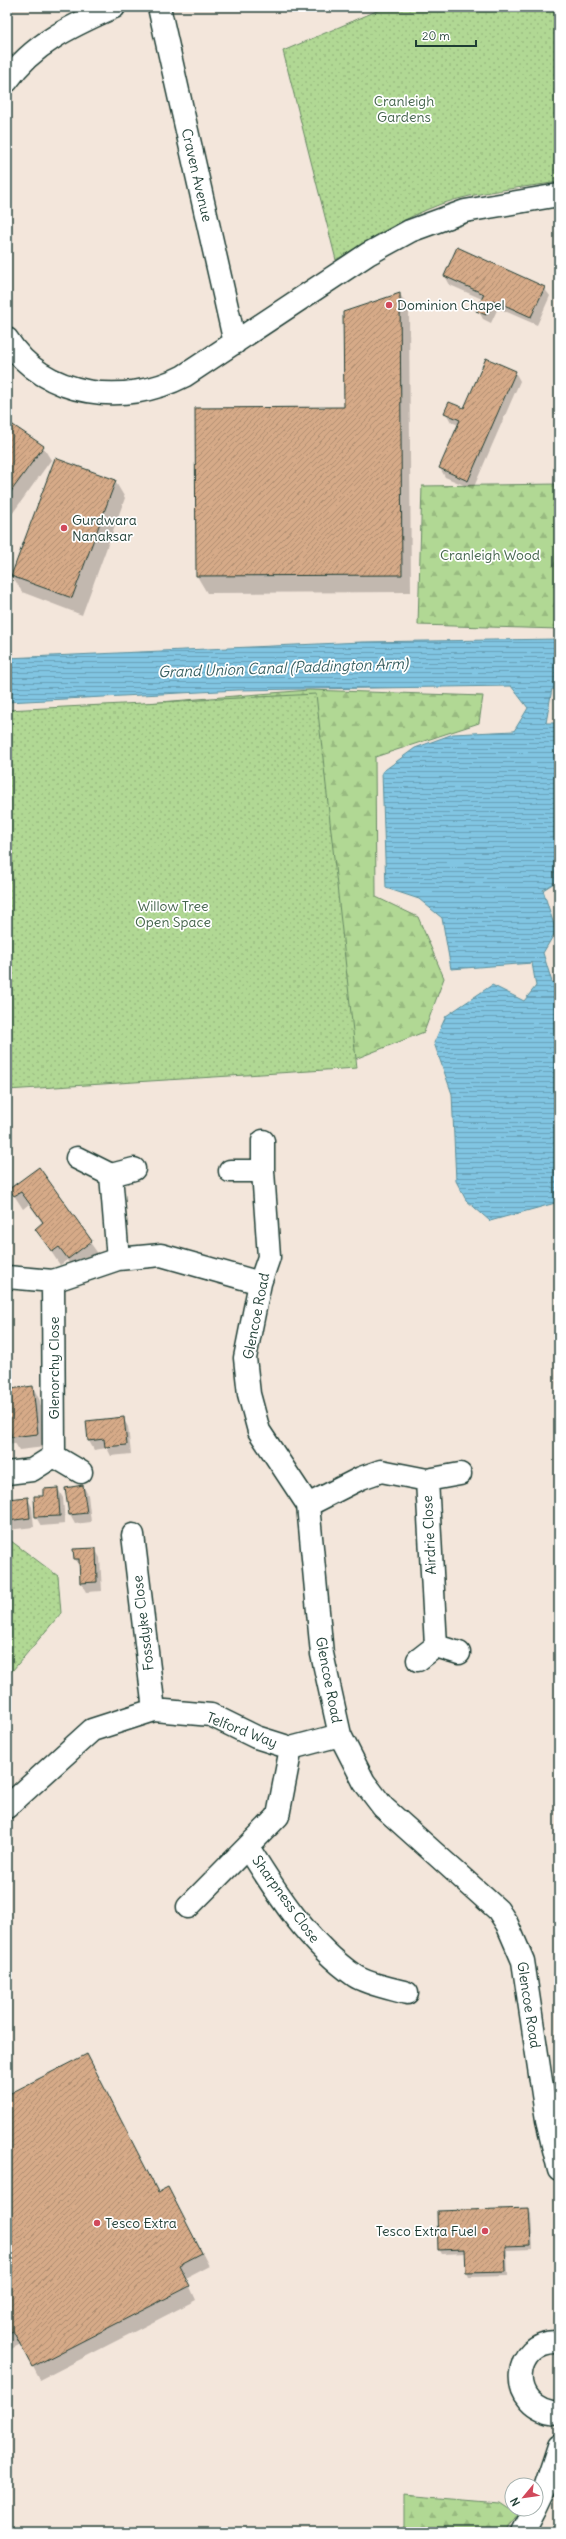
<svg xmlns="http://www.w3.org/2000/svg" width="566" height="2539" viewBox="0 0 566 2539" font-family="Delius,sans-serif">
<style>
.forest{fill:url(#forest-firs);stroke:#688a64}
.park{fill:url(#park-dots);stroke:#688a64}
.water{fill:url(#water-rules);stroke:#5a8f9c}
.shadow{fill:#0003}
.building{fill:url(#building-hatch);stroke:#1f3d34}
.lines{fill:none;stroke-linecap:round;stroke-linejoin:round}
.minor-casing{stroke:#1f3d34;stroke-width:25}
.minor{stroke:#fff;stroke-width:22}
.poi-dot{fill:#d1495b;stroke:#fff;stroke-width:1.5}
.labels{text-anchor:middle;stroke-width:3.5;stroke-linejoin:round;paint-order:stroke}
.park-label{font-size:14px;fill:#44644c;stroke:#fff}
.street-label{font-size:14px;fill:#1f3d34;stroke:#fff}
.poi-label{font-size:14px;fill:#1f3d34;stroke:#fff;text-anchor:start}
.water-label{font-size:15px;font-style:italic;fill:#385f60;stroke:#fff}
</style>
<defs>
<pattern id="forest-firs" width="22" height="20" patternUnits="userSpaceOnUse"><rect width="22" height="20" fill="#b1d894"/><path d="M5 1l3.5 6h-7zM16 11l3.5 6h-7z" fill="#98ba80"/></pattern>
<pattern id="park-dots" width="8" height="8" patternUnits="userSpaceOnUse"><rect width="8" height="8" fill="#b1d894"/><path d="M2 2h.1M6 6h.1" fill="none" stroke="#98ba80" stroke-width="1.8" stroke-linecap="round"/></pattern>
<pattern id="water-rules" width="6" height="5" patternUnits="userSpaceOnUse"><rect width="6" height="5" fill="#81c5e2"/><path d="M0 2.5h6" fill="none" stroke="#69a1b8"/></pattern>
<pattern id="building-hatch" width="6" height="6" patternUnits="userSpaceOnUse"><rect width="6" height="6" fill="#d6aa88"/><path d="M-1 1l2-2M0 6l6-6M5 7l2-2" fill="none" stroke="#ad8c70"/></pattern>
</defs>
<rect width="100%" height="100%" fill="#f3e6db"/>
<filter id="ink" filterUnits="userSpaceOnUse"><feTurbulence type="fractalNoise" baseFrequency=".025" numOctaves="2"/><feDisplacementMap in="SourceGraphic" scale="8" xChannelSelector="R" yChannelSelector="G"/><feConvolveMatrix kernelMatrix="1 2 1 2 8 2 1 2 1" color-interpolation-filters="sRGB"/></filter>
<g filter="url(#ink)">
<path class="forest" d="M 559,484 L 559,629 L 418,625 L 422,486 Z
M 309,690 L 483,696 L 479,723 L 375,757 L 376,897 L 418,917 L 444,978 L 424,1032 L 355,1059 L 111,706 Z
M 404,2495 L 500,2503 L 518,2515 L 505,2532 L 404,2532 Z"/>
<path class="park" d="M 386,7 L 559,7 L 559,182 C 520,188 479,191 441,204 C 403,218 370,239 336,260 L 283,51 Z
M 316,694 L 357,1068 L 7,1090 L 7,710 Z
M 7,1538 L 58,1576 L 61,1613 L 7,1677 Z"/>
<path class="water" d="M 559,639 L 559,690 L 552,689 L 546,723 L 559,723 L 559,880 L 543,890 L 556,931 L 543,953 L 552,982 L 559,985 L 559,1202 L 490,1221 L 466,1200 L 456,1181 L 452,1094 L 434,1043 L 446,1016 L 492,985 L 524,1001 L 536,986 L 532,963 L 451,969 L 442,918 L 419,899 L 386,888 L 382,772 L 415,748 L 453,734 L 514,731 L 528,708 L 511,686 L 238,690 L 7,702 L 7,658 L 362,642 Z"/>
<path class="shadow" d="M 445,276 L 544,288 L 550,296 L 537,325 L 498,308 L 491,323 L 483,319 L 478,310 L 482,299 L 450,285 Z
M 400,294 L 409,310 L 411,592 L 207,593 L 197,576 L 345,408 Z
M 515,372 L 520,381 L 473,489 L 445,477 L 440,468 L 459,425 L 451,422 L 446,413 L 465,410 Z
M 7,422 L 43,447 L 51,460 L 7,521 Z
M 115,481 L 125,498 L 82,615 L 22,592 L 12,575 Z
M 38,1169 L 99,1255 L 76,1272 L 67,1260 L 60,1265 L 36,1229 L 43,1224 L 29,1204 L 23,1209 L 10,1189 Z
M 33,1387 L 40,1401 L 45,1447 L 19,1450 L 15,1443 L 7,1444 L 7,1403 L 12,1403 Z
M 123,1418 L 128,1427 L 131,1454 L 111,1456 L 107,1448 L 94,1450 L 89,1441 Z
M 83,1486 L 88,1495 L 91,1522 L 75,1524 L 70,1515 L 66,1489 Z
M 58,1489 L 63,1498 L 65,1524 L 41,1526 L 36,1517 L 44,1497 Z
M 27,1498 L 32,1507 L 34,1527 L 7,1530 L 7,1500 Z
M 95,1549 L 100,1558 L 102,1591 L 86,1592 L 81,1583 L 80,1568 L 75,1559 Z
M 7,2096 L 158,2193 L 168,2188 L 209,2266 L 186,2278 L 196,2300 L 40,2380 L 21,2344 L 7,2351 Z
M 529,2209 L 531,2213 L 533,2249 L 507,2250 L 508,2276 L 469,2277 L 467,2273 L 466,2253 L 442,2254 L 439,2249 Z"/>
<path class="building" d="M 457,247 L 545,287 L 531,317 L 493,300 L 486,315 L 476,311 L 484,294 L 444,276 Z
M 400,293 L 402,575 L 196,576 L 195,408 L 344,407 L 343,312 Z
M 486,358 L 516,371 L 468,481 L 439,468 L 460,420 L 444,413 L 449,402 L 464,408 Z
M 7,421 L 44,446 L 7,497 Z
M 55,458 L 116,480 L 72,598 L 11,576 Z
M 39,1167 L 92,1241 L 68,1259 L 59,1247 L 52,1252 L 35,1229 L 43,1222 L 21,1192 L 14,1196 L 9,1189 Z
M 33,1386 L 38,1434 L 11,1437 L 10,1430 L 7,1430 L 7,1402 L 11,1402 L 10,1389 Z
M 124,1417 L 127,1445 L 105,1447 L 104,1439 L 88,1441 L 86,1421 Z
M 83,1485 L 87,1513 L 69,1515 L 65,1488 Z
M 58,1488 L 60,1516 L 35,1517 L 34,1496 L 43,1496 L 43,1489 Z
M 28,1497 L 30,1518 L 7,1521 L 7,1499 Z
M 96,1548 L 97,1582 L 80,1583 L 79,1559 L 74,1559 L 73,1549 Z
M 87,2054 L 158,2192 L 168,2187 L 202,2253 L 179,2265 L 190,2286 L 32,2367 L 13,2331 L 7,2334 L 7,2095 Z
M 529,2208 L 531,2245 L 505,2246 L 506,2272 L 466,2273 L 465,2249 L 438,2250 L 437,2211 Z"/>
<g class="lines">
<defs>
<path id="minor" d="M 159,7 L 235,343
M 7,81 C 33,43 74,25 114,7
M 7,339 C 45,399 126,406 184,376 L 368,254 L 410,231 L 465,211 L 559,195
M 263,1141 L 263,1171
M 77,1158 L 111,1175 L 118,1259
M 230,1171 L 263,1171 L 269,1257 L 260,1283 L 245,1358 L 249,1394 L 259,1431 L 308,1505 L 322,1654 L 340,1735 L 364,1782 L 383,1807 L 498,1910 L 507,1924 L 523,1961 L 547,2121 L 559,2170
M 111,1175 L 134,1169
M 7,1277 L 53,1281 L 118,1259 L 161,1255 L 260,1283
M 54,1456 L 81,1472
M 7,1473 L 32,1470 L 54,1456 L 53,1281
M 427,1480 L 460,1474
M 308,1505 L 361,1478 L 381,1471 L 427,1480 L 436,1646 L 418,1660
M 133,1535 L 154,1710
M 436,1646 L 459,1653
M 7,1807 L 92,1730 L 154,1710 L 211,1715 L 256,1737 L 291,1748 L 340,1735
M 248,1847 C 277,1894 309,1944 355,1976 C 367,1984 393,1989 407,1993
M 188,1907 L 278,1816 L 291,1748
M 559,2342 C 512,2339 504,2409 559,2413
M 536,2507 L 545,2488 L 559,2446
M 523,2532 L 535,2509"/>
</defs>
<use href="#minor" class="minor-casing"/>
<use href="#minor" class="minor"/>
</g>
</g>
<g class="poi-dot">
<circle cx="389" cy="305" r="4"/>
<circle cx="64" cy="528" r="4"/>
<circle cx="97" cy="2223" r="4"/>
<circle cx="485" cy="2231" r="4"/>
</g>
<g class="labels">
<g class="park-label">
<text x="404" y="106">Cranleigh<tspan x="404" dy="16">Gardens</tspan></text>
<text x="490" y="560">Cranleigh Wood</text>
<text x="173" y="911">Willow Tree<tspan x="173" dy="16">Open Space</tspan></text>
</g>
<g class="street-label">
<text transform="translate(197 175) rotate(77)" y="5">Craven Avenue</text>
<text transform="translate(256 1316) rotate(-79)" y="5">Glencoe Road</text>
<text transform="translate(54 1368) rotate(-90)" y="5">Glenorchy Close</text>
<text transform="translate(429 1535) rotate(-93)" y="5">Airdrie Close</text>
<text transform="translate(143 1623) rotate(-97)" y="5">Fossdyke Close</text>
<text transform="translate(329 1680) rotate(79)" y="5">Glencoe Road</text>
<text transform="translate(242 1730) rotate(21)" y="5">Telford Way</text>
<text transform="translate(286 1899) rotate(54)" y="5">Sharpness Close</text>
<text transform="translate(529 2005) rotate(81)" y="5">Glencoe Road</text>
</g>
<g class="poi-label">
<text x="397" y="310">Dominion Chapel</text>
<text x="72" y="525">Gurdwara<tspan x="72" dy="16">Nanaksar</tspan></text>
<text x="105" y="2228">Tesco Extra</text>
<text x="477" y="2236" text-anchor="end">Tesco Extra Fuel</text>
</g>
<g class="water-label">
<text transform="translate(283 668) rotate(-2)" y="5">Grand Union Canal (Paddington Arm)</text>
</g>
</g>
<rect width="566" height="2539" fill="none" stroke="#fff" stroke-width="24"/>
<rect x="12" y="12" width="542" height="2515" fill="none" stroke="#1f3d34" stroke-width="1.5" filter="url(#ink)"/>
<g transform="translate(524 2497) rotate(241)"><circle r="19" fill="#ffffff" stroke="#a5b1ae"/>
<path d="M0-3L7 15L0 10L-7 15Z" fill="#d1495b"/>
<text y="-6" font-size="11" font-weight="bold" text-anchor="middle" fill="#1f3d34">N</text>
</g>
<path d="M416 40v6h60v-6" fill="none" stroke="#1f3d34" stroke-width="2"/>
<text x="422" y="40" font-size="12" fill="#1f3d34" stroke="#ffffff" stroke-width="3" paint-order="stroke">20 m</text>
</svg>
